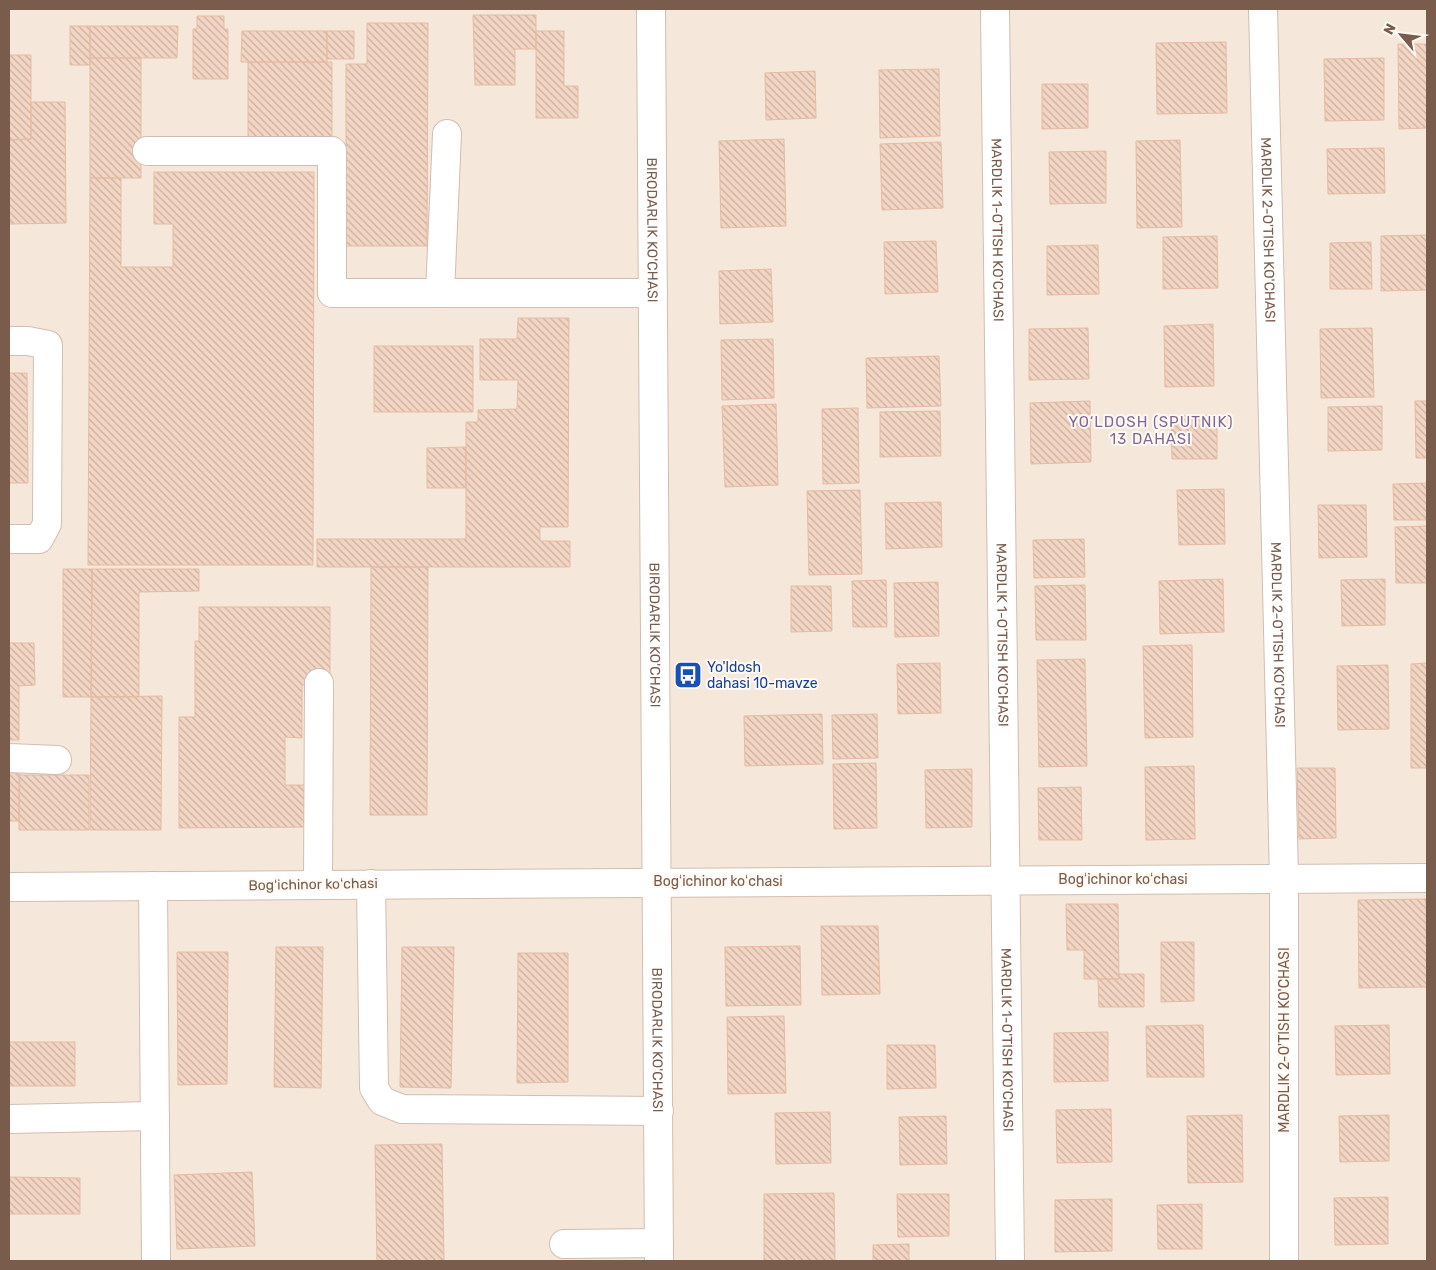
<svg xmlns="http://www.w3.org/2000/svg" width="1436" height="1270" viewBox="0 0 1436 1270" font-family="Rubik,sans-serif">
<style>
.residential{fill:#f5e8da}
.building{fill:url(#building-back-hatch);stroke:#e6bba3}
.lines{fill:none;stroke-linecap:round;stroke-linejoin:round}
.minor-casing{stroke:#d1beb0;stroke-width:30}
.minor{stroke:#fff;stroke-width:28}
.labels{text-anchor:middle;stroke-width:4;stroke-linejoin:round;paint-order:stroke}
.street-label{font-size:14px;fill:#7a5c4d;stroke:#fffaf3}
.transit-label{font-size:14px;fill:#164399;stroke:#fffaf3;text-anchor:start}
.neighbourhood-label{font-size:15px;letter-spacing:1px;fill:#846695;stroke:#fffaf3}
</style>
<defs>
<pattern id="building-back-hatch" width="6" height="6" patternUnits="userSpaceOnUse" patternTransform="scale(1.25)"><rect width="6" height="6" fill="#f3d5c3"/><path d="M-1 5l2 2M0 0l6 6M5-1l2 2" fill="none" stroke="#cab0a1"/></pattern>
</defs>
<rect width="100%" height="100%" fill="#fdf6ec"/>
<path class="residential" d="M 9,9 L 1427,9 L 1427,1261 L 9,1261 Z"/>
<path class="building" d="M 473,15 L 536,15 L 536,49 L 515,49 L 515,85 L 475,85 Z
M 197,16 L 224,16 L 224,29 L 228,29 L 228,79 L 193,79 L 193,29 L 197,29 Z
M 367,23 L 428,23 L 427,246 L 346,246 L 346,64 L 367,64 Z
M 70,26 L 90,26 L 90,65 L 70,65 Z
M 90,26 L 178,26 L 177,58 L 90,58 Z
M 242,31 L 327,31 L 327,62 L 241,62 Z
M 327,31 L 354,31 L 354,59 L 327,59 Z
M 536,31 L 564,31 L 564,86 L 578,86 L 578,118 L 536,118 Z
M 1226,42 L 1227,113 L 1157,114 L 1156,43 Z
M 1398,44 L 1427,44 L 1427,128 L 1399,129 Z
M 9,55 L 31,55 L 31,139 L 9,140 Z
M 90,58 L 141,58 L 141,178 L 90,178 Z
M 1384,58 L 1384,120 L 1325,121 L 1324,59 Z
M 248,62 L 332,62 L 332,142 L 248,142 Z
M 939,69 L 940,136 L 880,138 L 879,70 Z
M 815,71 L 816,118 L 766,120 L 765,73 Z
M 1042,84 L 1088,84 L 1088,128 L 1042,129 Z
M 31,102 L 65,102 L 66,223 L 9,224 L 9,140 L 31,139 Z
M 784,139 L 786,226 L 721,228 L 719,141 Z
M 1180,140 L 1182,227 L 1137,228 L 1136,141 Z
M 941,142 L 943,208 L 882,210 L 880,144 Z
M 1384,148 L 1385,193 L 1328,194 L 1327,149 Z
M 1106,151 L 1106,203 L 1050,204 L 1049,152 Z
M 154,172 L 314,172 L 313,565 L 88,565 L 90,178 L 121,178 L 121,267 L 173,267 L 173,224 L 154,224 Z
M 1427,235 L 1427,290 L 1381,291 L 1381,236 Z
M 1217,236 L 1218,288 L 1163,289 L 1163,237 Z
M 936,241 L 938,292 L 885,294 L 884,242 Z
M 1371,242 L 1372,289 L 1330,289 L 1330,243 Z
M 1098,245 L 1099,294 L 1047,295 L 1047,246 Z
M 771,269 L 773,322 L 720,324 L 719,271 Z
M 518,318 L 569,318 L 568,527 L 540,527 L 540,541 L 570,541 L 570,567 L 317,567 L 317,539 L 466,539 L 466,422 L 478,422 L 478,410 L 517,409 L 518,380 L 480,380 L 480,339 L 517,339 Z
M 1213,324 L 1214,386 L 1165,387 L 1164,326 Z
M 1088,328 L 1089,379 L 1029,380 L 1029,329 Z
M 1372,328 L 1374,397 L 1321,398 L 1320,329 Z
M 773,339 L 774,398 L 722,400 L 721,340 Z
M 374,346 L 473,346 L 473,412 L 374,412 Z
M 939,356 L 941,406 L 867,408 L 866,358 Z
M 9,373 L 27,373 L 28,483 L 9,483 Z
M 1090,401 L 1091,462 L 1031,464 L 1030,403 Z
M 1415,401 L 1427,401 L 1427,458 L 1416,458 Z
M 776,404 L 778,485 L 725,487 L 722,406 Z
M 1382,406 L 1382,450 L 1328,451 L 1328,407 Z
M 858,408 L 859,483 L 823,484 L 822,409 Z
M 940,411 L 941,456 L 880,457 L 880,412 Z
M 1217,415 L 1217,459 L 1172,459 L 1171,416 Z
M 466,447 L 466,488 L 427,488 L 427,448 Z
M 1427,483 L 1427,520 L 1394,520 L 1393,484 Z
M 1224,489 L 1225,544 L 1179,545 L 1177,490 Z
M 860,490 L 862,574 L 809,575 L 807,491 Z
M 941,502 L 942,547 L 886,549 L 885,503 Z
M 1318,505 L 1366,505 L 1367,557 L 1319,558 Z
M 1427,526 L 1427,583 L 1396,583 L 1395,527 Z
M 1084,539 L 1085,577 L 1034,578 L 1033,540 Z
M 371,567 L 428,567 L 427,815 L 370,815 Z
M 63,569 L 92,569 L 91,697 L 63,697 Z
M 92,569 L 199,569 L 199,591 L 139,592 L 139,697 L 91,697 Z
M 1223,579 L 1224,632 L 1160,634 L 1159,581 Z
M 1385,579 L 1385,625 L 1342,626 L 1341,580 Z
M 886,580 L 887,627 L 853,627 L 852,581 Z
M 938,582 L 939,636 L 895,637 L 894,583 Z
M 1085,585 L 1086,640 L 1036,640 L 1035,586 Z
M 791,586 L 831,586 L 832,631 L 791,632 Z
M 199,607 L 330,607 L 330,675 L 317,675 L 317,685 L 302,685 L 302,738 L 285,737 L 285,785 L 306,785 L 306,827 L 179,828 L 179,717 L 195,717 L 195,641 L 199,641 Z
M 9,643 L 34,643 L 35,685 L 19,686 L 19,740 L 9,740 Z
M 1192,645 L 1193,737 L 1145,738 L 1143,646 Z
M 1085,659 L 1087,766 L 1039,767 L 1037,660 Z
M 940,663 L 941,713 L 898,714 L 897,664 Z
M 1427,663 L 1427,768 L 1411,768 L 1411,664 Z
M 1388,665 L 1389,729 L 1338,730 L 1337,666 Z
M 162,696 L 161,830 L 90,830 L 91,697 Z
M 822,714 L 823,764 L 745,766 L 744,716 Z
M 877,714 L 878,758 L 833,759 L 832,715 Z
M 876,763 L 877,828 L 834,829 L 833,764 Z
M 1194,766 L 1195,839 L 1146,840 L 1145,767 Z
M 9,767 L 20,767 L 19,821 L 9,821 Z
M 1297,768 L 1335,768 L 1336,838 L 1299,839 Z
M 972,769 L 972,827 L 926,828 L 925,770 Z
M 19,775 L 89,775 L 89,830 L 19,830 Z
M 1081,787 L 1082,840 L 1039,840 L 1038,788 Z
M 1426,899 L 1427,987 L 1359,988 L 1358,900 Z
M 1066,904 L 1118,904 L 1119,979 L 1084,979 L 1084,950 L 1067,950 Z
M 821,926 L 878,926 L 880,994 L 822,995 Z
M 1161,942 L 1194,942 L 1194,1001 L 1161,1002 Z
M 800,946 L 801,1005 L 726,1006 L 725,947 Z
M 276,947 L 323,947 L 321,1088 L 274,1087 Z
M 402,947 L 454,947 L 451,1088 L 400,1087 Z
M 177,952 L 228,952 L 227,1084 L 178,1085 Z
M 518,953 L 568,953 L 568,1082 L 517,1083 Z
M 1118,974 L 1144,974 L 1144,1007 L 1099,1007 L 1098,979 L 1119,979 Z
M 784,1016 L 786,1093 L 728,1094 L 727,1017 Z
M 1203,1025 L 1204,1077 L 1147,1077 L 1146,1026 Z
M 1389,1025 L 1390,1074 L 1336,1075 L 1335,1026 Z
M 1108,1032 L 1108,1081 L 1054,1082 L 1054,1033 Z
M 9,1042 L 75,1042 L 75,1086 L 9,1086 Z
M 887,1045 L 935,1045 L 936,1088 L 887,1089 Z
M 1111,1109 L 1112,1162 L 1057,1163 L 1056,1110 Z
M 830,1112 L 831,1163 L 776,1164 L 775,1113 Z
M 1242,1115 L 1243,1182 L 1188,1183 L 1187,1116 Z
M 1389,1115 L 1389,1161 L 1340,1162 L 1339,1116 Z
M 946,1116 L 947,1164 L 900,1165 L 899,1117 Z
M 442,1144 L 444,1261 L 377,1261 L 375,1145 Z
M 252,1172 L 255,1246 L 177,1249 L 174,1175 Z
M 9,1177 L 80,1178 L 80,1214 L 9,1214 Z
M 834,1193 L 835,1261 L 764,1261 L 764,1194 Z
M 897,1194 L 949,1194 L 949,1236 L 898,1237 Z
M 1388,1197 L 1388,1244 L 1335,1245 L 1334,1198 Z
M 1112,1199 L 1112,1251 L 1055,1252 L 1055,1200 Z
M 1202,1204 L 1202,1249 L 1158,1249 L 1157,1205 Z
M 909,1244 L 909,1261 L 873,1261 L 873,1245 Z"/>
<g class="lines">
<defs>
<g id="minor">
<path id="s1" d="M 651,9 L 659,1261"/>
<path id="s2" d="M 995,9 L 1010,1261"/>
<path id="s3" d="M 1263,9 L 1284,877 L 1284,1261"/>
<path d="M 147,151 L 332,151 L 332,293 L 653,293"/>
<path d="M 440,293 L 447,134"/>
<path d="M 9,341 L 28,341 L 48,345 L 47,524 L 39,539 L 9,539"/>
<path d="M 9,758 L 57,760"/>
<path d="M 318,884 L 319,683"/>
<path d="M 371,884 L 374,1088 L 382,1101 L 402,1109 L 659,1111"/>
<path d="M 153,886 L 156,1261"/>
<path d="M 9,887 L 1427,878"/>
<path d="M 9,1119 L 155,1116"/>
<path d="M 564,1244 L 659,1243"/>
</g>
</defs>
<use href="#minor" class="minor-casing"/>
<use href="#minor" class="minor"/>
</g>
<defs>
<symbol id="bus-square" viewBox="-11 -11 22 22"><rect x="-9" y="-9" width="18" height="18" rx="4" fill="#1a4fb4" stroke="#fffaf3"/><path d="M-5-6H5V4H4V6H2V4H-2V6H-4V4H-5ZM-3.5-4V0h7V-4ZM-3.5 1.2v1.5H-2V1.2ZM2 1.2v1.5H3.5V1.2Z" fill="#fff"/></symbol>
</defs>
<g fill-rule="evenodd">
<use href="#bus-square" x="672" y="659" width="32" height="32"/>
</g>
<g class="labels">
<g class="street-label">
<text dy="5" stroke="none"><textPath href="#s1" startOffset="221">BIRODARLIK KO'CHASI</textPath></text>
<text dy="5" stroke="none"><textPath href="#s2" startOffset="221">MARDLIK 1-O'TISH KO'CHASI</textPath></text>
<text dy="5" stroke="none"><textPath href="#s3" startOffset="221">MARDLIK 2-O'TISH KO'CHASI</textPath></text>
<text dy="5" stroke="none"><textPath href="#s1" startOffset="626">BIRODARLIK KO'CHASI</textPath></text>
<text dy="5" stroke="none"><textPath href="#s2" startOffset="626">MARDLIK 1-O'TISH KO'CHASI</textPath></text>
<text dy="5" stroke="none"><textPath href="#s3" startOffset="626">MARDLIK 2-O'TISH KO'CHASI</textPath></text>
<text x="1123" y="884">Bogʻichinor koʻchasi</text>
<text x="718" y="886">Bogʻichinor koʻchasi</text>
<text transform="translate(313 884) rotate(-1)" y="5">Bogʻichinor koʻchasi</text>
<text dy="5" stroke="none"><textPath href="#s1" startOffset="1031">BIRODARLIK KO'CHASI</textPath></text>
<text dy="5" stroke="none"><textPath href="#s2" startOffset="1031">MARDLIK 1-O'TISH KO'CHASI</textPath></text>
<text transform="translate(1284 1040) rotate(-90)" y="5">MARDLIK 2-O'TISH KO'CHASI</text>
</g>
<g class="transit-label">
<text x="707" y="672">Yo'ldosh<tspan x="707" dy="16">dahasi 10-mavze</tspan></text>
</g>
<g class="neighbourhood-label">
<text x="1151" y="427">YO‘LDOSH (SPUTNIK)<tspan x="1151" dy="17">13 DAHASI</tspan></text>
</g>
</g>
<rect width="1436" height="1270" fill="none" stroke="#7a5c4d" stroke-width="20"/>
<g transform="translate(1401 35) rotate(298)" stroke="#fffaf3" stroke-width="4" paint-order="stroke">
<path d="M0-4L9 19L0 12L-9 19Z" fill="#7a5c4d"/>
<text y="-8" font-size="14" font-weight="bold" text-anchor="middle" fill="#7a5c4d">N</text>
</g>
</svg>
